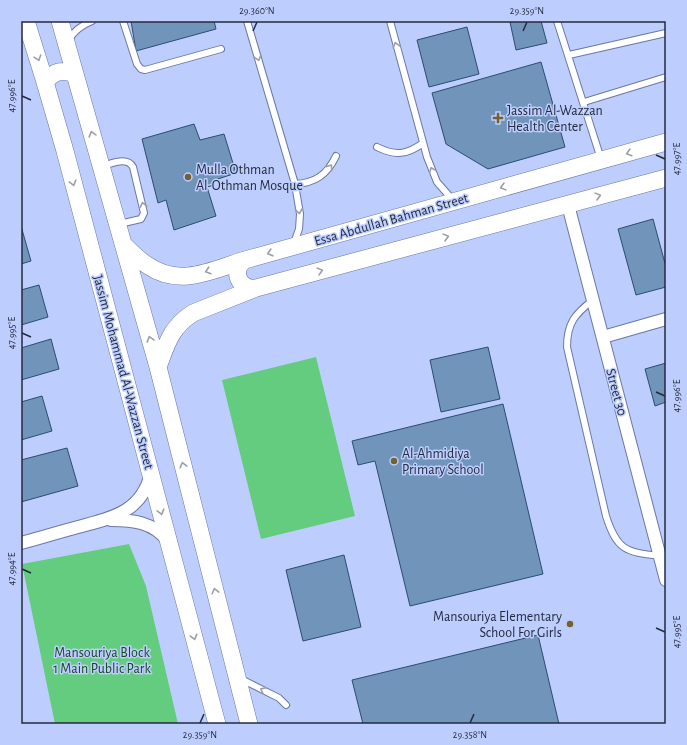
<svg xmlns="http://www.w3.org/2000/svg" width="687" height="745" viewBox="0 0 687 745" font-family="'Alegreya Sans',sans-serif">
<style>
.green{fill:#64cc7f}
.building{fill:#7094ba;stroke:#2b4d6f}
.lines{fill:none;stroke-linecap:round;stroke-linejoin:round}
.lane-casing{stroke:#6a78a5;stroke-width:8}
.street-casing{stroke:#6a78a5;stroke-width:14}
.secondary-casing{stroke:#6a78a5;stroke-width:18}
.lane{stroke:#fff;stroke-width:6}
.street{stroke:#fff;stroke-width:12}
.secondary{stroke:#fff;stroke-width:17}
.oneway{stroke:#9c9fa8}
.ticks{fill:none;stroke:#242a3d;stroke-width:1.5}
.poi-dot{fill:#736230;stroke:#bdcefe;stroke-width:1.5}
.labels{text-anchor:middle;stroke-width:3;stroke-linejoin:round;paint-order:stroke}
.poi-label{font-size:14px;fill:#242a3d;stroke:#bdcefe;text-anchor:start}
.street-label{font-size:14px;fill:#242a3d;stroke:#bdcefe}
.park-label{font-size:14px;fill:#194525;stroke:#bdcefe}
.neatline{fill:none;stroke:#242a3d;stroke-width:1.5}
.ticks-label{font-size:10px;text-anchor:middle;fill:#242a3d}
</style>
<rect width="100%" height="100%" fill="#bdcefe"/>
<path class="green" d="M 316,357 L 355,516 L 261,539 L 222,380 Z
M 129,544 L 146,586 L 178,724 L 55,724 L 22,564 Z"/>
<path class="building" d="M 131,21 L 214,21 L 216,29 L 136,51 Z
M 514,21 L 541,21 L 547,43 L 516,50 L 510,22 Z
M 467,27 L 479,74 L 429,87 L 417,40 Z
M 541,62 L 565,147 L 488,169 L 446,144 L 432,93 Z
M 194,124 L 200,140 L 224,134 L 236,173 L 212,181 L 214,185 L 207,187 L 216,216 L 174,230 L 166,200 L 158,203 L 142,139 Z
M 653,219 L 666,267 L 666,287 L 636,295 L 618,229 Z
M 21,226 L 31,261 L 21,264 Z
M 39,285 L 48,317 L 21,325 L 21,290 Z
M 51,339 L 59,369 L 21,380 L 21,348 Z
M 488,347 L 500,399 L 441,412 L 430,360 Z
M 666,363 L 666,402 L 655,406 L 645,369 Z
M 42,396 L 52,431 L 21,440 L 21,402 Z
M 503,404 L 543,574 L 410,606 L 375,461 L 358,465 L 352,441 Z
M 67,448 L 78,486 L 21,502 L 21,460 Z
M 344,555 L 361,627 L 303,641 L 286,570 Z
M 538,635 L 559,724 L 363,724 L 352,680 Z"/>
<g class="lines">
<defs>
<path id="lane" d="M 123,21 L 137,64 L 141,69 L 145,70 L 221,49
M 247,21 L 295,184 L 300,214 L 299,229 L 294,243
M 390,21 L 427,157 L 437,182 L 452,199
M 557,21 L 601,159
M 69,40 C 74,30 82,25 92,21
M 569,55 L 666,33
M 584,102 L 666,77
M 377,147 C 395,156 407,155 423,143
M 102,166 C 111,164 127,156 133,167 L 144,213 L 141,219 L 119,224
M 295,184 C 315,183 327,175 336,156
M 593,300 C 575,314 567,323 567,347 L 606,516 C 617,550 625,552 660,556
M 241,679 L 279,698 L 286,705"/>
<path id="street" d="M 568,205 L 666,580
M 603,337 L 666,319
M 111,520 C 133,520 153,522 168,541
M 21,543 C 40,538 59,532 78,527 C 111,518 141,513 151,474"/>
<path id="secondary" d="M 26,21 L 45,82 L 65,151 L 217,724
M 60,21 L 158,367 L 249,724
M 45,82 C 54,71 62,69 75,74
M 124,245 C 131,252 139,260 147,265 C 180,288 212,270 245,260 L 666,142
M 245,260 C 231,269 238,290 256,288
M 158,367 C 167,343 171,327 193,313 L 256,288 L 666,178"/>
</defs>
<use href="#lane" class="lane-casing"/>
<use href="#street" class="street-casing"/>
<use href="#secondary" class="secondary-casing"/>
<use href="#lane" class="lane"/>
<use href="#street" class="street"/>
<use href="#secondary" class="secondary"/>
</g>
<defs><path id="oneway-chevron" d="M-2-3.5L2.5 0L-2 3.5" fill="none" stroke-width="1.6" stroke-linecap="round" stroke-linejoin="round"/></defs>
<g class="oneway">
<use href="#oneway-chevron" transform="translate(396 45) rotate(-105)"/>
<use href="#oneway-chevron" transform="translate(38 58) rotate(72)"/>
<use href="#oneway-chevron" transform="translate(258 58) rotate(74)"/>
<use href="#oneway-chevron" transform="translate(92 134) rotate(-106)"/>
<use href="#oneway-chevron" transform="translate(629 153) rotate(164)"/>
<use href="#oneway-chevron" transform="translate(330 167) rotate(-55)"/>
<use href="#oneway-chevron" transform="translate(432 170) rotate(-113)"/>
<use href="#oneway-chevron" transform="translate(73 183) rotate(75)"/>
<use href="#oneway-chevron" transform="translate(503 187) rotate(165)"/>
<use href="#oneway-chevron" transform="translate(598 196) rotate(-15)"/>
<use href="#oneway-chevron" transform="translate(143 205) rotate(-103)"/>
<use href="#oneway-chevron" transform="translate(299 211) rotate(83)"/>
<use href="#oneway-chevron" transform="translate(446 237) rotate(-15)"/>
<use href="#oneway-chevron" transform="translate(270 253) rotate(164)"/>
<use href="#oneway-chevron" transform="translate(208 271) rotate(162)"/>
<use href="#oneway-chevron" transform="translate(320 271) rotate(-15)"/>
<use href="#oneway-chevron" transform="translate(150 339) rotate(-106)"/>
<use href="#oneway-chevron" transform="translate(183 465) rotate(-104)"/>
<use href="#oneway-chevron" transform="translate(161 512) rotate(75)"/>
<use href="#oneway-chevron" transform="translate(215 591) rotate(-104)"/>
<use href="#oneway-chevron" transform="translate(194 637) rotate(75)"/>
<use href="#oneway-chevron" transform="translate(263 690) rotate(-153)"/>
</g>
<path class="ticks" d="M 253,31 L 257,22M 523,31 L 527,22M 22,96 L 31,100M 656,155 L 665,159M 22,333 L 31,337M 656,392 L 665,396M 22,569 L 31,573M 656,628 L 665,632M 200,723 L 204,714M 470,723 L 474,714"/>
<g class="poi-dot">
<path d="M496 112h4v4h4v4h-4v4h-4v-4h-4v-4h4z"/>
<circle cx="188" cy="177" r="4"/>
<circle cx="394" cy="461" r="4"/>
<circle cx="570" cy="624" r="4"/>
</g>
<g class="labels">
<g class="poi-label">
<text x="507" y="115">Jassim Al-Wazzan<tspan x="507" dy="16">Health Center</tspan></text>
<text x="196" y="174">Mulla Othman<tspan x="196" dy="16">Al-Othman Mosque</tspan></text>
<text x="402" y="458">Al-Ahmidiya<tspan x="402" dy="16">Primary School</tspan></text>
<text x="562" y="621" text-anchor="end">Mansouriya Elementary<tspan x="562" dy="16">School For Girls</tspan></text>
</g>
<g class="street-label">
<text transform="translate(391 219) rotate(-16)" y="5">Essa Abdullah Bahman Street</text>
<text transform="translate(124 372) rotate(75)" y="5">Jassim Mohammad Al-Wazzan Street</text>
<text transform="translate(617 392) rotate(75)" y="5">Street 30</text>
</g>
<g class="park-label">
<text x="102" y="657">Mansouriya Block<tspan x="102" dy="16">1 Main Public Park</tspan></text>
</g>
</g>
<rect width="687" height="745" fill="none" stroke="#bdcefe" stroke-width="44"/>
<rect x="22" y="22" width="643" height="701" class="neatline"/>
<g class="ticks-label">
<text x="257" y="14">29.360°N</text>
<text x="527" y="14">29.359°N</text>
<text transform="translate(11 96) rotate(-90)" y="4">47.996°E</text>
<text transform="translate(676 159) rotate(-90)" y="4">47.997°E</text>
<text transform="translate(11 333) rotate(-90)" y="4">47.995°E</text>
<text transform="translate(676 396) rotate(-90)" y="4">47.996°E</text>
<text transform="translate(11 569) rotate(-90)" y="4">47.994°E</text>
<text transform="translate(676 632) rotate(-90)" y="4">47.995°E</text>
<text x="200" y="738">29.359°N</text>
<text x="470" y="738">29.358°N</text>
</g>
</svg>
